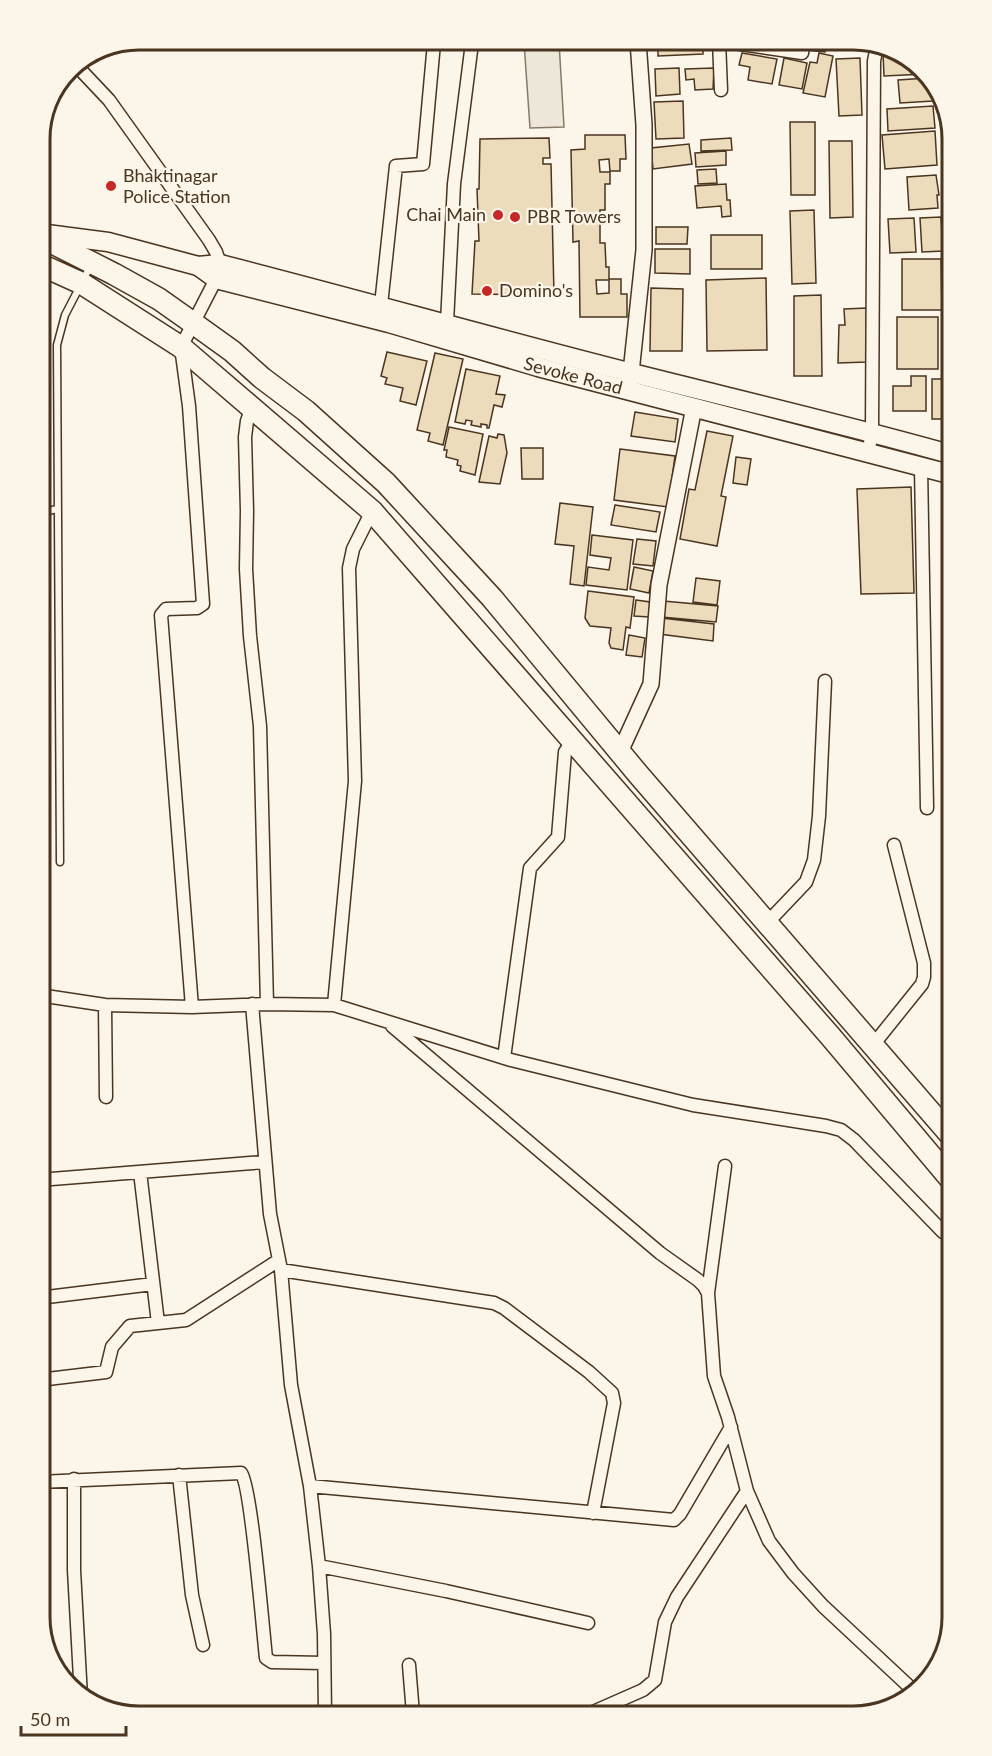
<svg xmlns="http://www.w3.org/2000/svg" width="992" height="1756" viewBox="0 0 992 1756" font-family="Lato,sans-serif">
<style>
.parking{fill:#ede7d9;stroke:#887966;stroke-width:1.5}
.building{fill:#ecdcbc;stroke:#4a3520;stroke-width:1.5;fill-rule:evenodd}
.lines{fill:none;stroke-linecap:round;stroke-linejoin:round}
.service-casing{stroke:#4a3520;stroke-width:9}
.minor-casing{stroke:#4a3520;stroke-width:15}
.tertiary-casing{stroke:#4a3520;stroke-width:18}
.secondary-casing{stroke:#4a3520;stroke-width:21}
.trunk-casing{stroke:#4a3520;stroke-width:24}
.service{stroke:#fbf6e9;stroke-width:6}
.minor{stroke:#fbf6e9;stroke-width:12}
.tertiary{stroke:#fbf6e9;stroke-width:15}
.secondary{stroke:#fbf6e9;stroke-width:18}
.trunk{stroke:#fbf6e9;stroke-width:21}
.poi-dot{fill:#c62828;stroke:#fbf6e9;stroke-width:2}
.labels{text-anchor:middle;stroke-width:4.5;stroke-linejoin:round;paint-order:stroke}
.poi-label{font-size:18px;fill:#4a3520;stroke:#fbf6e9;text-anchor:start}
.street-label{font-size:18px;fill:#4a3520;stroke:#fbf6e9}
.rim{fill:none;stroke:#4a3520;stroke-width:3}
</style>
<rect width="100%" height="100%" fill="#fbf6e9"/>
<path class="parking" d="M 524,42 L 559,42 L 564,127 L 530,128 Z"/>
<path class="building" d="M 808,40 L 826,40 L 825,52 L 807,50 Z
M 662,41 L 703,41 L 703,54 L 658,56 L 658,47 L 662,47 Z
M 895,52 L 914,59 L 925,74 L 884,76 L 883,53 Z
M 742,53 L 777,59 L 772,84 L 748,80 L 750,67 L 739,65 Z
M 819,53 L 833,56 L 825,97 L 803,93 L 810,62 L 817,63 Z
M 784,58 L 807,63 L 802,89 L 779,85 Z
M 860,58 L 862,115 L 839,116 L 836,59 Z
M 679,68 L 680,94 L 656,96 L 655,69 Z
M 714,68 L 713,89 L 695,90 L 694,79 L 686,80 L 685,69 Z
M 928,78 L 932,83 L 933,101 L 900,103 L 898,80 Z
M 683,101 L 684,138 L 656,139 L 654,102 Z
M 933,106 L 935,128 L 888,131 L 887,109 Z
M 790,122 L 815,122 L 815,195 L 791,195 Z
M 935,131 L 937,165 L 885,169 L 882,135 Z
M 585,135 L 625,135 L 626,159 L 620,159 L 620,171 L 610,171 L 610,184 L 605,184 L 605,210 L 600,210 L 600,243 L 605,243 L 606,267 L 609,267 L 609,279 L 621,279 L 621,294 L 627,294 L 627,317 L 580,317 L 579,241 L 573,242 L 571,150 L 585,149 ZM 609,159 L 610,172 L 600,172 L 599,160 ZM 596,280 L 609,280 L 609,293 L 597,294 Z
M 549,138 L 550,158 L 543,158 L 543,164 L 551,164 L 554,295 L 472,294 L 475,241 L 479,241 L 477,189 L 479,189 L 480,139 Z
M 731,138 L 732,150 L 701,151 L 701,140 Z
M 829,141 L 852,141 L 853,217 L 830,218 Z
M 689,144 L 692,164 L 653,169 L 651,148 Z
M 726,151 L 726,165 L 696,167 L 695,153 Z
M 716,169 L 717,183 L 698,184 L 697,170 Z
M 936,175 L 939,195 L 937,195 L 938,208 L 909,210 L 907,177 Z
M 726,184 L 727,200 L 730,200 L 731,216 L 722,217 L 721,206 L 697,208 L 695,186 Z
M 814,210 L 816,283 L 792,284 L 790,211 Z
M 941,217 L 943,251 L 922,252 L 920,218 Z
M 914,218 L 916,252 L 890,253 L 888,219 Z
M 656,227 L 688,227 L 687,244 L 656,244 Z
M 711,235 L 762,235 L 762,269 L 711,269 Z
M 655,249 L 690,249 L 690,274 L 655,273 Z
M 902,259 L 941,259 L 942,310 L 902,310 Z
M 766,278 L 767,350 L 707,351 L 706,280 Z
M 651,288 L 683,289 L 682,351 L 650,351 Z
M 821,295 L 822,376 L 794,376 L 794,296 Z
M 867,308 L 867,362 L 838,363 L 839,325 L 845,325 L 844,309 Z
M 897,317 L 938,317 L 938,369 L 897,369 Z
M 387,352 L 427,361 L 416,405 L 400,401 L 403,388 L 385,384 L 387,378 L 381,376 Z
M 435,353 L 463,359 L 443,445 L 428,441 L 430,433 L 417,430 Z
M 466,369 L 500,376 L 496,394 L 505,395 L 502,407 L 494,405 L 489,428 L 487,428 L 487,425 L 481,424 L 481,427 L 471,425 L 472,421 L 466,420 L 465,424 L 455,422 Z
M 911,376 L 926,376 L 926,411 L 893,411 L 893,386 L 911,386 Z
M 932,379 L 953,379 L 953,419 L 932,419 Z
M 635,412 L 678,419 L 675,442 L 631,436 Z
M 449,427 L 483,434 L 475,475 L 460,471 L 461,466 L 457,465 L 458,460 L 446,457 L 447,450 L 444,450 Z
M 707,431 L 733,436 L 721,496 L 726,497 L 717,546 L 680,539 L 689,489 L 695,490 Z
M 498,434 L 504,435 L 507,453 L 500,484 L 479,482 L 489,436 L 497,438 Z
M 521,448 L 543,448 L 543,479 L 522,479 Z
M 620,449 L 675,456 L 668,507 L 614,500 Z
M 736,457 L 751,459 L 747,485 L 733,483 Z
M 911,487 L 914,593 L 861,594 L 857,489 Z
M 560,503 L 593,507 L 584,586 L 570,584 L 574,546 L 555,544 Z
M 615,505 L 660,512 L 656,532 L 611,525 Z
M 592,535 L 633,540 L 627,590 L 586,585 L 588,567 L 609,570 L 611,558 L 590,555 Z
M 637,539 L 656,541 L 653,566 L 633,564 Z
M 634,567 L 653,571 L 649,593 L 630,589 Z
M 696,578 L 720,581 L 717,605 L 693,602 Z
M 588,591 L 634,597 L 630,628 L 626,627 L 623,650 L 611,648 L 609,643 L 611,628 L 590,626 L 585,618 Z
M 636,600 L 650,602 L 649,617 L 634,616 Z
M 663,601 L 718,606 L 716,622 L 661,617 Z
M 661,618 L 714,624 L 713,641 L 659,634 Z
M 629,635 L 645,638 L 642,657 L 626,655 Z"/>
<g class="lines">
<defs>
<path id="service" d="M 39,513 L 57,509
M 60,862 L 57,345 L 65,315 L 91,265"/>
<path id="minor" d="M 719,41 L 802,53 L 804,40
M 719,41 L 721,90
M 75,64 L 109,100 L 209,240 L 216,252 L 220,264 L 216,279 L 181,347 L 189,406 L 203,604 L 197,608 L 166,609 L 161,615 L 192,1007
M 946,102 L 953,184
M 381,305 L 396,166 L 423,164 L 434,43
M 447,323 L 454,184 L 472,43
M 252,407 L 247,421 L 245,437 L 247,511 L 246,569 L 250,636 L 260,726 L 267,1004
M 868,454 L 872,432 L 874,61 L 877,46
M 921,467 L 927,808
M 767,923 L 806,882 L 814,860 L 819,816 L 825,681
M 39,995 L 105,1005 L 192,1007 L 267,1004 L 334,1005 L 511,1060 L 693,1105 L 826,1126 L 841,1130 L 854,1140 L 943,1232 L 953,1236
M 252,1004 L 270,1214 L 281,1270 L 291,1385 L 310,1486 L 319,1566 L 324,1634 L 325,1715
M 105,1005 L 106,1097
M 334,1005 L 355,781 L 349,568 L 353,549 L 372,511
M 392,1026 L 660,1253 L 698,1280 L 704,1286 L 708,1293 L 714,1376 L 728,1417 L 747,1491 L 769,1541 L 793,1573 L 823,1606 L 914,1691
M 873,1045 L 922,984 L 924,977 L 924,963 L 894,845
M 504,1058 L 530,868 L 558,837 L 565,752 L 573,740
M 140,1172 L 158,1323
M 39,1180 L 264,1162
M 281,1270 L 494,1303 L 504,1308 L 589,1372 L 612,1393 L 614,1403 L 593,1513
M 708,1293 L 725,1166
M 39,1298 L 153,1284
M 39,1380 L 106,1372 L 112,1347 L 130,1326 L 186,1320 L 279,1260
M 179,1475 L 192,1595 L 203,1645
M 74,1479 L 74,1570 L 81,1697
M 39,1482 L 241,1473 C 251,1484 263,1631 266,1658 L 272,1662 L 324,1663
M 310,1486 L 674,1520 L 680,1514 L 731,1427
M 319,1566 L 446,1591 L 588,1623
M 409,1665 L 413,1714
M 593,1712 L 643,1690 L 655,1680 L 665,1622 L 677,1597 L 747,1491"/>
<path id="tertiary" d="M 630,382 L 644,250 L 644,125 L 638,41
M 620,752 L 651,684 L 659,585 L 694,407"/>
<g id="secondary">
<path id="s1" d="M 39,233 L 108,242 L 198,266 L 216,279 L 389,323 L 538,367 L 953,475"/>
<path d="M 198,266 L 220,264 C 357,299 494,338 632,373 C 739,400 847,425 953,455"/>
</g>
<path id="trunk" d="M 39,236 L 114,274 L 159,299 L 193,323 L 232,351 L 262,378 L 306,411 L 386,483 L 492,598 L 638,774 L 953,1138
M 39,264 L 81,283 L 181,347 L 372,511 L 831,1037 L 953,1182"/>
</defs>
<use href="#service" class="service-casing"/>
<use href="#minor" class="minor-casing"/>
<use href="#tertiary" class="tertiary-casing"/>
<use href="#secondary" class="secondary-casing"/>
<use href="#trunk" class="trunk-casing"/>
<use href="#service" class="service"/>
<use href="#minor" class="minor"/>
<use href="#tertiary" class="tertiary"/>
<use href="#secondary" class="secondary"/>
<use href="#trunk" class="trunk"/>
</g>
<g class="poi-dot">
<circle cx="111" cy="186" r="6"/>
<circle cx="498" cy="215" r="6"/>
<circle cx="515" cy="217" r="6"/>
<circle cx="487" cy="291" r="6"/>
</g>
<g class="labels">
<g class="poi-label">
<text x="123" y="182">Bhaktinagar<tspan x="123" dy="21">Police Station</tspan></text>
<text x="486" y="221" text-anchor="end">Chai Main</text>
<text x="527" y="223">PBR Towers</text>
<text x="499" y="297">Domino's</text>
</g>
<g class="street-label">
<text dy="6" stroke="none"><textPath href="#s1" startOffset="555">Sevoke Road</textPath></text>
</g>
</g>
<path d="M0 0H992V1756H0ZM139 50H853A89 89 0 0 1 942 139V1617A89 89 0 0 1 853 1706H139A89 89 0 0 1 50 1617V139A89 89 0 0 1 139 50Z" fill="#fbf6e9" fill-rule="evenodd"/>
<path class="rim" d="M139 50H853A89 89 0 0 1 942 139V1617A89 89 0 0 1 853 1706H139A89 89 0 0 1 50 1617V139A89 89 0 0 1 139 50Z"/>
<path d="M21 1726v9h105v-9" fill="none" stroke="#4a3520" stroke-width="3"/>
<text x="30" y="1726" font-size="18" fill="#4a3520" stroke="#fbf6e9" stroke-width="4.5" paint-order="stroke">50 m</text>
</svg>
